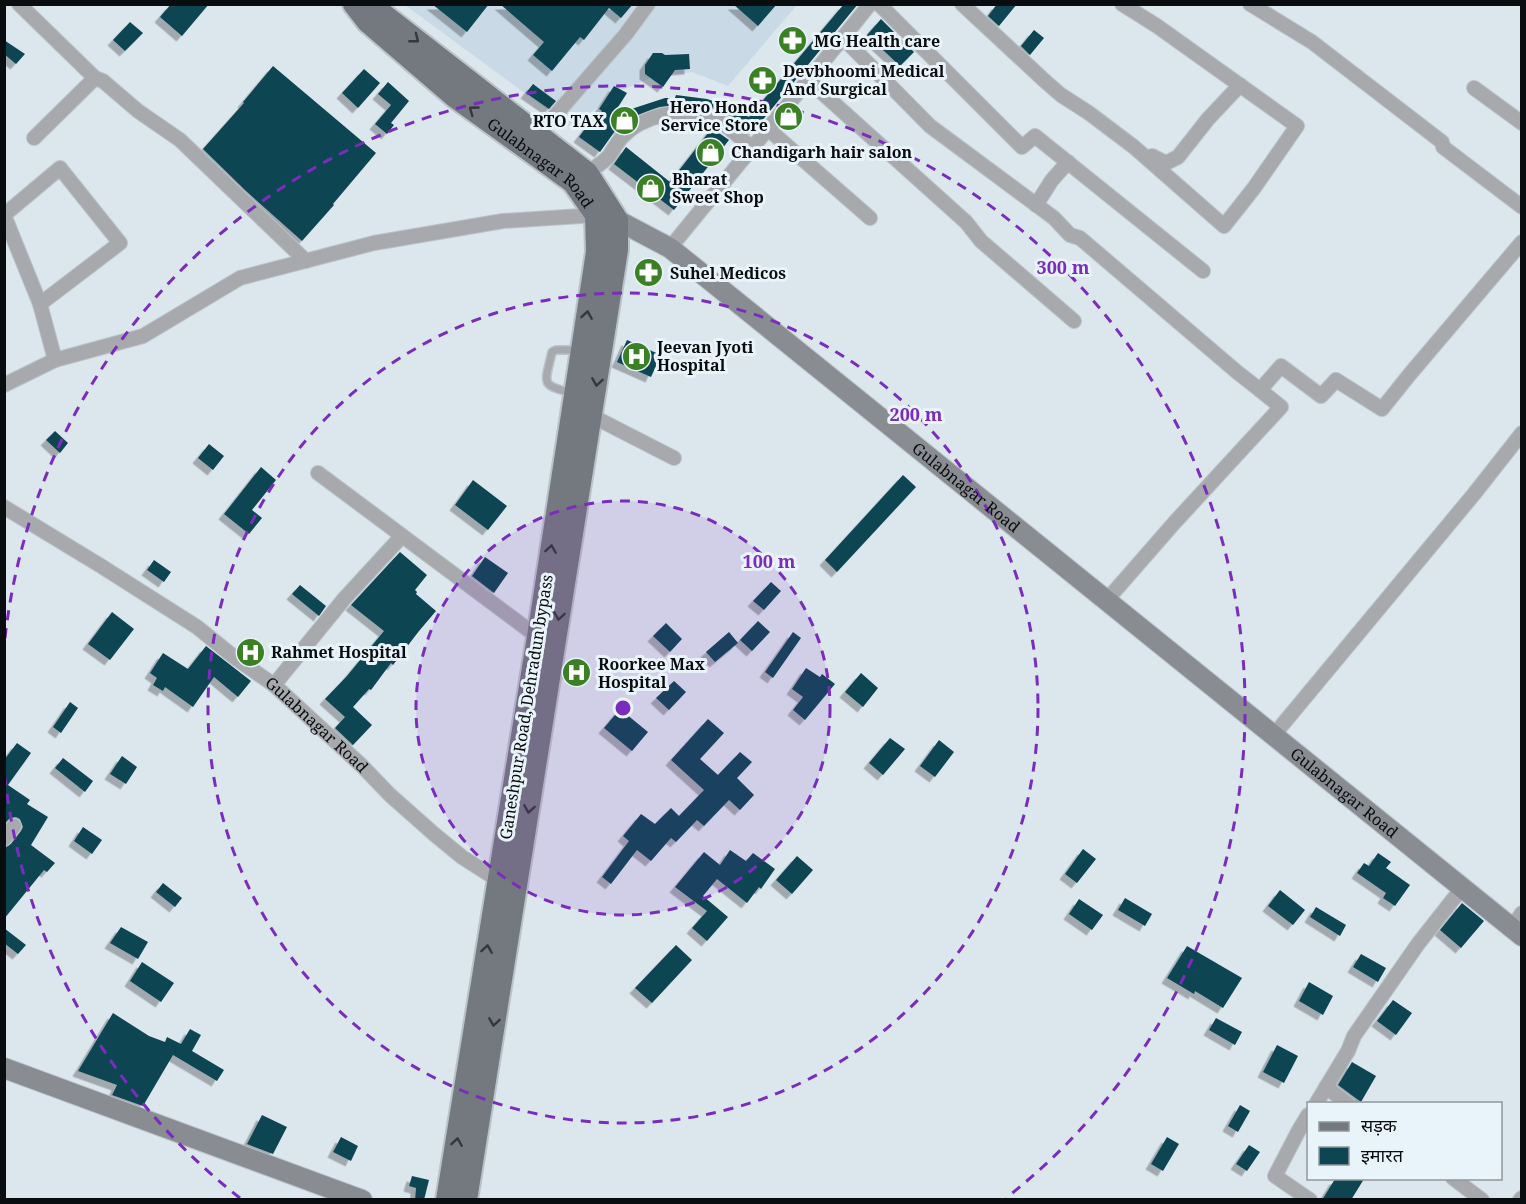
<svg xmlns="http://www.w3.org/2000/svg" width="1526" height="1204" viewBox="0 0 1526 1204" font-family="'Noto Serif','Noto Sans Devanagari',serif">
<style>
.built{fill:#c9dae6}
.building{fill:#0d4553;filter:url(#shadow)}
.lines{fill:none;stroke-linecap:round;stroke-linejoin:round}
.lane-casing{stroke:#bac3c9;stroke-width:10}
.street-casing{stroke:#bac3c9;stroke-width:16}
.secondary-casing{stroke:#bac3c9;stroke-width:22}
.primary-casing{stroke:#bac3c9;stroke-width:26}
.lane{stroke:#a7a9ad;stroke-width:7}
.street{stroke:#a7a9ad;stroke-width:14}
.secondary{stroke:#898d92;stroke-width:20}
.primary{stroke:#74787f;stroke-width:22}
.oneway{stroke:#34383c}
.ring{fill:none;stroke:#7b2cbf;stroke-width:3;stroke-dasharray:10 8}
.labels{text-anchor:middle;stroke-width:6;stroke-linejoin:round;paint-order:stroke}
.poi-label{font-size:16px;font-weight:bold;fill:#0a0d0f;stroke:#e9f3fa;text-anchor:start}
.street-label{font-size:16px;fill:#0a0d0f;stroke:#e9f3fa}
.centre{fill:#7b2cbf;stroke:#e9f3fa;stroke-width:3}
.ring-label{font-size:18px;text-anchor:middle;font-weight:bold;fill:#7b2cbf;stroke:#e9f3fa;stroke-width:6;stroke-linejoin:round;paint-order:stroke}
</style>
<defs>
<filter id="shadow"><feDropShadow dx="-5.5" dy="5.5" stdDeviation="0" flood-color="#0004"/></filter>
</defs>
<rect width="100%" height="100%" fill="#dce6ed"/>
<path class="built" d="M 405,5 L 797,5 L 728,86 L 692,72 L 651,78 L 615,93 L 572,128 Z"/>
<path class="building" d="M 171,4 L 209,4 L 182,36 L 160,17 Z
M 432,4 L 489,4 L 467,32 Z
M 500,4 L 633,4 L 621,18 L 609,8 L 584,40 L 580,37 L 552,71 L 533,55 L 544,42 Z
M 733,4 L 777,4 L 758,26 Z
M 844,4 L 858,4 L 751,134 L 724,113 L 709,107 L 685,104 L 659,107 L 635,116 L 615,131 L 600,152 L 579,137 L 590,122 L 593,124 L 602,111 L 599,109 L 614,86 L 627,93 L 613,115 L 665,98 L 675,98 L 676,95 L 707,99 L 734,108 L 734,109 L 749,117 Z
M 997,4 L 1017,4 L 999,26 L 988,16 Z
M 881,19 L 914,52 L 900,66 L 867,35 Z
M 130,22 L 143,33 L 125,51 L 113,40 Z
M 1034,30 L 1044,38 L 1030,55 L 1021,46 Z
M 4,40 L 25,54 L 16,64 L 4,54 Z
M 653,53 L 662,53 L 665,55 L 689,54 L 690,69 L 675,70 L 663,87 L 645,74 L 645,65 Z
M 273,66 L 376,153 L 333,204 L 334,205 L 302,241 L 246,191 L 203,149 L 244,103 L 243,102 Z
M 364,69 L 380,83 L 358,108 L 342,93 Z
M 388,82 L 409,101 L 391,123 L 394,125 L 387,134 L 375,124 L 391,105 L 378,94 Z
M 533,84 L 556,101 L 549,109 L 526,93 Z
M 712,128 L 729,140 L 674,210 L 614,164 L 626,147 L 670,182 Z
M 627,340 L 661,355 L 651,377 L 617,362 Z
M 55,431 L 68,443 L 60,453 L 46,440 Z
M 209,444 L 224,456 L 213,470 L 198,458 Z
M 261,467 L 276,480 L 252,510 L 262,518 L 249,534 L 224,514 Z
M 903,475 L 916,487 L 837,572 L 825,560 Z
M 473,480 L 507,506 L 488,530 L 455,505 Z
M 400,552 L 427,575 L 415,590 L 417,592 L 416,594 L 436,611 L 419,631 L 393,665 L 391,663 L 371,690 L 369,689 L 353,707 L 372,725 L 353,745 L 335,728 L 345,717 L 325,699 L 347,676 L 384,631 L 351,605 Z
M 485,557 L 508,573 L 494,593 L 472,576 Z
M 154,560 L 171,572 L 164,582 L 147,570 Z
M 771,582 L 781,591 L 764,610 L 753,601 Z
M 300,585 L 326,606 L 319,616 L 292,594 Z
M 112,612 L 134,629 L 110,660 L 88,644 Z
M 758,621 L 770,632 L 752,651 L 740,640 Z
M 666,623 L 682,639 L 670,652 L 653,636 Z
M 729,632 L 738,643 L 715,662 L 706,652 Z
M 793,632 L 801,638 L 773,678 L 765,672 Z
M 244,640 L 262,654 L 257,662 L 238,649 Z
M 206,646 L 251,681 L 238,697 L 214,677 L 193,707 L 165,687 L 163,691 L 153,685 L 157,678 L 150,673 L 163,653 L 188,669 Z
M 573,664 L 587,673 L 581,682 L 567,673 Z
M 806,668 L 820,677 L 822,674 L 835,684 L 805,720 L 793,710 L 803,697 L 792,689 Z
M 861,673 L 878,688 L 863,707 L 845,692 Z
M 674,681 L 686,692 L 669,710 L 656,698 Z
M 70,702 L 78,708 L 61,733 L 53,727 Z
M 620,709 L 648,732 L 632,751 L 604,728 Z
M 708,719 L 724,733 L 700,759 L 718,775 L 740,752 L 752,762 L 737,778 L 754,795 L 740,810 L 729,800 L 704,826 L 697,820 L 676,842 L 671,838 L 651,861 L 637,850 L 611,884 L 602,877 L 629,841 L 623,836 L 641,814 L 655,824 L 671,808 L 679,816 L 704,790 L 671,760 Z
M 890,738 L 905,749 L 883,775 L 869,763 Z
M 939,740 L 954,752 L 935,777 L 920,766 Z
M 17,743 L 31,753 L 8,785 L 30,800 L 27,804 L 48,817 L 31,845 L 55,863 L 47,872 L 44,870 L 4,919 L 4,848 L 11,844 L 21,831 L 23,827 L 20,819 L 16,817 L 10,818 L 4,824 L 4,760 Z
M 122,756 L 137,767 L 126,784 L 110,774 Z
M 63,758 L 93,781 L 85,792 L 55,768 Z
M 83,827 L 102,840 L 92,854 L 74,841 Z
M 1083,849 L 1096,859 L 1077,883 L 1065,874 Z
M 730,850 L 746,861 L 753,853 L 775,869 L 761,889 L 759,887 L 747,903 L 717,879 L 703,896 L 728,917 L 707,941 L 692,928 L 707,911 L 675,887 L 704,852 L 720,865 Z
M 1378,853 L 1391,862 L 1386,868 L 1410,885 L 1395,906 L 1383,898 L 1386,893 L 1357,873 L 1364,863 L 1369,866 Z
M 797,856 L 813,870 L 792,894 L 776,880 Z
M 163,883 L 182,898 L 175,907 L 156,892 Z
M 1280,890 L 1305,910 L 1293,925 L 1268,906 Z
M 1125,898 L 1152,914 L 1145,926 L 1118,910 Z
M 1079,899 L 1103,915 L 1092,930 L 1069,914 Z
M 1462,903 L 1484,921 L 1461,948 L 1440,930 Z
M 1316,907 L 1346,925 L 1340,936 L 1310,917 Z
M 121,927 L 148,942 L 138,959 L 110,943 Z
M 4,928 L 26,945 L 18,954 L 4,943 Z
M 676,945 L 692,960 L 652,1003 L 635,988 Z
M 1187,946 L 1242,978 L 1223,1008 L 1195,991 L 1194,994 L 1167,978 Z
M 1361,954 L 1386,968 L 1378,982 L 1353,967 Z
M 142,962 L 174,983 L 161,1002 L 130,981 Z
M 1309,982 L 1333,996 L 1323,1015 L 1299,1001 Z
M 1393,1000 L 1412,1013 L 1396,1035 L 1377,1021 Z
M 113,1013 L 149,1036 L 165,1042 L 167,1037 L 181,1044 L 190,1029 L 201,1035 L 192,1051 L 224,1070 L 217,1081 L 173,1055 L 143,1106 L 112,1095 L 117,1085 L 78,1071 Z
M 1216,1018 L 1242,1032 L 1235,1045 L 1209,1030 Z
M 1277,1045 L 1298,1056 L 1284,1083 L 1263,1072 Z
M 1352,1062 L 1376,1076 L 1361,1102 L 1338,1085 Z
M 1240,1105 L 1250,1111 L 1238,1132 L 1228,1126 Z
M 262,1115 L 287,1127 L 273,1154 L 247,1144 Z
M 341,1137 L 358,1146 L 351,1161 L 333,1152 Z
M 1167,1137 L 1179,1144 L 1163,1171 L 1151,1164 Z
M 1249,1145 L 1260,1152 L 1247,1171 L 1236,1164 Z
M 412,1176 L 429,1180 L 424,1200 L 415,1200 L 416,1188 L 409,1186 Z
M 1335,1179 L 1364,1179 L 1351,1200 L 1322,1200 Z"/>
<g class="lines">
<defs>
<path id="lane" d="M 573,393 C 539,385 545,384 552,352 L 556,350 L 580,350"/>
<g id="street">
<path d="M 19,4 L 95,78 L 103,81 L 138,111 L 180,140 L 306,261"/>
<path d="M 879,4 L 1022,147 L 1035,136 L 1203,271"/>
<path d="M 962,4 L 1046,82 L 1061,95 L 1089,113 L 1134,147 L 1224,226 L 1254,188 L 1297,126 L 1157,26 L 1122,4"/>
<path d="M 1250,4 L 1312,42 L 1442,142 L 1443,147 L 1522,207"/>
<path d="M 843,38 L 930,126 L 1054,218 L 1070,235 L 1080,238 L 1237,372 L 1260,390"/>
<path d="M 809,81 L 966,222 L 981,241 L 1074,321"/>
<path d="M 1474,88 L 1522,123"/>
<path d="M 768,129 L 870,218"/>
<path d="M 538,135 L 626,34 L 648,4"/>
<path d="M 34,138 L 95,78"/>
<path d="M 1152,156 L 1166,163 L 1178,157 L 1208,119 L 1240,85"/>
<path d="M 60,168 L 120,243 L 40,304 L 4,215 Z"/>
<path d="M 587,173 C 594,168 603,163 609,156 C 613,150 617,143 622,137 C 642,116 680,107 707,116 C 724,121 739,137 752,148"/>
<path d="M 1036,205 L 1052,180 L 1068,162"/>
<path d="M 670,248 C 736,166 804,87 870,4"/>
<path d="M 40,304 L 55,360 L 143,336 L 240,278 L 374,243 L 503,221 L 596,215"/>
<path d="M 4,385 L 55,360"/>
<path d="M 592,416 L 674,458"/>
<path d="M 318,473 L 538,637"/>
<path id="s1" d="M 4,507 L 101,566 L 197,627 L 234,657 L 274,685 L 362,766 L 390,795 L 434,834 L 462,857 L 498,880"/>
<path d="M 1106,601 L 1175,522 L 1281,407 L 1260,390 L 1281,366 L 1321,396 L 1336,380 L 1382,409 L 1410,374 L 1522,242"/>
<path d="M 274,685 L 344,599 L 402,536"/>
<path d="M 1273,736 L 1474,494 L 1522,433"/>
<path d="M 4,839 L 14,826"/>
<path d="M 1512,928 L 1522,913"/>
<path d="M 1326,1087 L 1348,1104"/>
<path d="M 1316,1104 L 1348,1051 L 1354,1036 L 1418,944 L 1462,888"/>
<path d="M 1308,1115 L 1299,1130 L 1275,1176 L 1310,1200"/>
<path d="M 1453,1178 L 1482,1200"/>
<path d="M 1520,1200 L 1522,1198"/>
</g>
<g id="secondary">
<path id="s2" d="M 605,217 L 617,220 L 670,248 L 1522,936"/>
<path d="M 4,1068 L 362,1200"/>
</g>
<g id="primary">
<path id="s3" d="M 354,4 L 368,22 L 454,96 L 573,182 L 596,215 L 597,252 L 538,637 L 447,1200"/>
<path d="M 368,4 L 376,9 L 587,173 L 617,220 L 617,250 L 466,1200"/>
</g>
</defs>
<use href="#lane" class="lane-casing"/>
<use href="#street" class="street-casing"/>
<use href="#secondary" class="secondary-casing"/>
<use href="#primary" class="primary-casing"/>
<use href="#lane" class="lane"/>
<use href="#street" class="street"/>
<use href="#secondary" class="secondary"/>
<use href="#primary" class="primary"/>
</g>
<defs><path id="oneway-chevron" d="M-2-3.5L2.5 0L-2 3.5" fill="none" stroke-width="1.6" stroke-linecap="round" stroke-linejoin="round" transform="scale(1.5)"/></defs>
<g class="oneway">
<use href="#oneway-chevron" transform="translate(415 39) rotate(38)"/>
<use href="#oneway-chevron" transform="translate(473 110) rotate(-144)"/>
<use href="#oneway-chevron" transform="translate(587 315) rotate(-81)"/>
<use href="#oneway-chevron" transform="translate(597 382) rotate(99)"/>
<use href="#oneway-chevron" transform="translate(551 549) rotate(-81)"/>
<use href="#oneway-chevron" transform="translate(559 616) rotate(99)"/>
<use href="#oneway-chevron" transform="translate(529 809) rotate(99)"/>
<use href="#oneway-chevron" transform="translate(487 949) rotate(-81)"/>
<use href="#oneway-chevron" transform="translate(494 1022) rotate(99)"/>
<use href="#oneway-chevron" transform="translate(457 1142) rotate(-81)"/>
</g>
<circle cx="623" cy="708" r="207" fill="#7b2cbf" fill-opacity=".12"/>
<g class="ring">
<circle cx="623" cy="708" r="207"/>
<circle cx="623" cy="708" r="415"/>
<path d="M240 1198A622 622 0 0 1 5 778M5 638A622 622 0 1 1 1006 1198"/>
</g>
<defs>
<symbol id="pharmacy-disc" viewBox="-11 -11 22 22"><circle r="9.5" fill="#3b8024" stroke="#e9f3fa"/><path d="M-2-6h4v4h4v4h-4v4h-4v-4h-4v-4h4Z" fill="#fff"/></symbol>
<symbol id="shop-disc" viewBox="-11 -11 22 22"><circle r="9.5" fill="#3b8024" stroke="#e9f3fa"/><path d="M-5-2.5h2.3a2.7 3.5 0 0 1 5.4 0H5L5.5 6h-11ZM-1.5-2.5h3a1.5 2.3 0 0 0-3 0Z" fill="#fff"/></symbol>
<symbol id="hospital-disc" viewBox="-11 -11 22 22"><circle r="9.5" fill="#3b8024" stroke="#e9f3fa"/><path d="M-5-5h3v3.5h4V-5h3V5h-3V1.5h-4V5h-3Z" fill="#fff"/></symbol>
</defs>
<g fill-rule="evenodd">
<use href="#pharmacy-disc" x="776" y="24" width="33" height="33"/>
<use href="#pharmacy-disc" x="746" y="64" width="33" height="33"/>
<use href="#shop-disc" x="772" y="100" width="33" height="33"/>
<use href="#shop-disc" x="608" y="104" width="33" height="33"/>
<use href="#shop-disc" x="694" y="136" width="33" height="33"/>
<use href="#shop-disc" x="634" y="172" width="33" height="33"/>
<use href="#pharmacy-disc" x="632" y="256" width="33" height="33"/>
<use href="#hospital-disc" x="620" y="340" width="33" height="33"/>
<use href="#hospital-disc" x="234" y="636" width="33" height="33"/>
<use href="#hospital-disc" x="560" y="656" width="33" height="33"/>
</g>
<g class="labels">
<g class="poi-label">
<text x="814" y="47">MG Health care</text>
<text x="783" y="77">Devbhoomi Medical<tspan x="783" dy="18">And Surgical</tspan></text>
<text x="768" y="113" text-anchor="end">Hero Honda<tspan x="768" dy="18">Service Store</tspan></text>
<text x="604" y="127" text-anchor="end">RTO TAX</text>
<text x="731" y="158">Chandigarh hair salon</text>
<text x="672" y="185">Bharat<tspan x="672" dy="18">Sweet Shop</tspan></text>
<text x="670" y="279">Suhel Medicos</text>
<text x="657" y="353">Jeevan Jyoti<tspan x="657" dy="18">Hospital</tspan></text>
<text x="271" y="658">Rahmet Hospital</text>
<text x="598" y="670">Roorkee Max<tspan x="598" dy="18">Hospital</tspan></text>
</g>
<g class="street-label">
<text dy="6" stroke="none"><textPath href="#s3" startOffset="246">Gulabnagar Road</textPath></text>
<text dy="6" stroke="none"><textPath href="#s2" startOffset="453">Gulabnagar Road</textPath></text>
<text transform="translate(526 707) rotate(-81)" y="6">Ganeshpur Road, Dehradun bypass</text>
<text dy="6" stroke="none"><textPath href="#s1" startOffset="382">Gulabnagar Road</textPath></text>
<text dy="6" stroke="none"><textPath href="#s2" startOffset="939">Gulabnagar Road</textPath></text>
</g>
</g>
<circle cx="623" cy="708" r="9" class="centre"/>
<g class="ring-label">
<text x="1063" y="274">300 m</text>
<text x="916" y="421">200 m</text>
<text x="769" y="568">100 m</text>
</g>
<rect width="1526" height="1204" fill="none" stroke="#0a0d0f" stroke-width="12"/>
<rect x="1307" y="1102" width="195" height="78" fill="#e9f3fa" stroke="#90979c" stroke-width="1.5"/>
<rect x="1319" y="1122" width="30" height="9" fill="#74787f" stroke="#90979c" stroke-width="1.5"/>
<text x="1361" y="1132" font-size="18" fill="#0a0d0f">सड़क</text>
<rect x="1319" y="1147" width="30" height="18" fill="#0d4553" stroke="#90979c" stroke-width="1.5"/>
<text x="1361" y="1162" font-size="18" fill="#0a0d0f">इमारत</text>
</svg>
